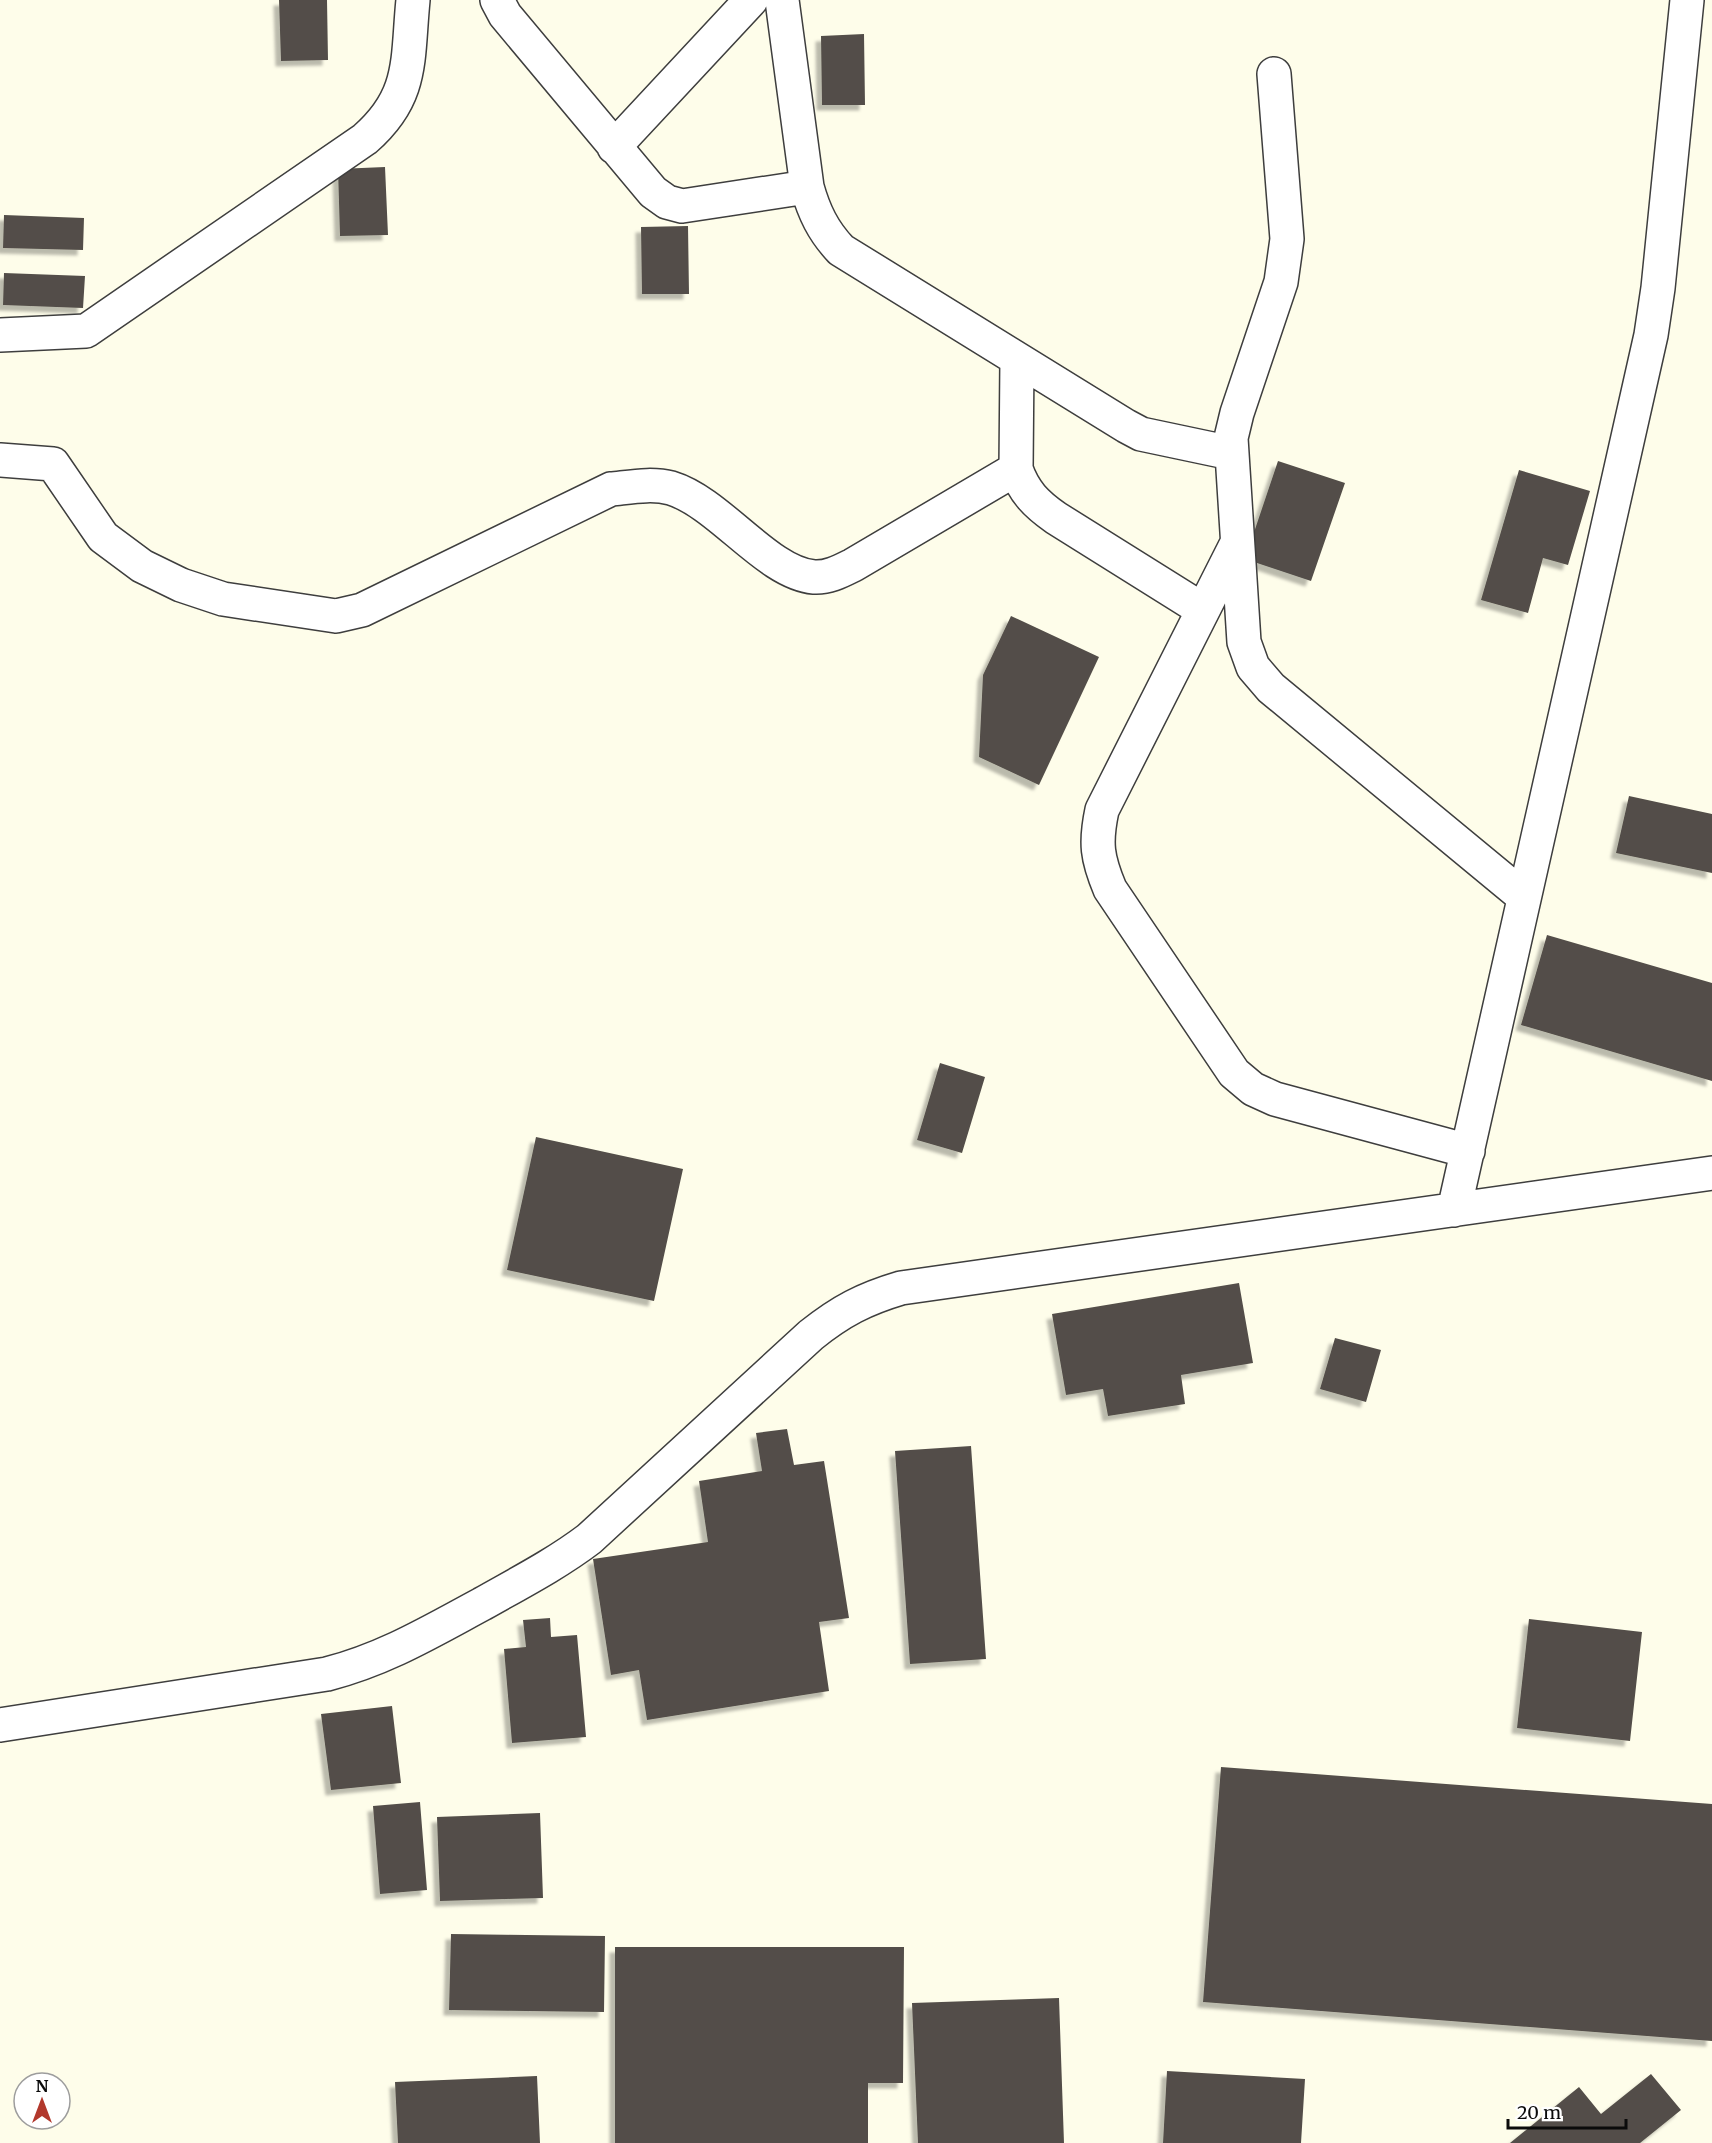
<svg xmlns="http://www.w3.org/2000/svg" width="1712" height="2143" viewBox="0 0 1712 2143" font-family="Merriweather,serif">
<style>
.building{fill:#534e48;filter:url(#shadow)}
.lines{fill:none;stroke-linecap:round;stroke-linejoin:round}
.street-casing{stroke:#3e3e3e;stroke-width:36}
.street{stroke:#fff;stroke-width:33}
</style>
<defs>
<filter id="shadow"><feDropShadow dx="-5.5" dy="5.5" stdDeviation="1.5" flood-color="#0004"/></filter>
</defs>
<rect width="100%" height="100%" fill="#fefdea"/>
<path class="building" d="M 279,0 L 327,0 L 328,60 L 281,61 Z
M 864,34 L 865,105 L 822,105 L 821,36 Z
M 385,167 L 388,235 L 340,236 L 338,169 Z
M 4,215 L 84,218 L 83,250 L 3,248 Z
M 688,226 L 689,294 L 642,294 L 641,227 Z
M 4,273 L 85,276 L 83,308 L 3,305 Z
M 1278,461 L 1345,483 L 1311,581 L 1245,559 Z
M 1519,470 L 1590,491 L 1568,565 L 1543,558 L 1528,613 L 1481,600 Z
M 1011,616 L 1099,657 L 1039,785 L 979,757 L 983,675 Z
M 1629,796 L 1712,814 L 1712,873 L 1616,853 Z
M 1547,935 L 1712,983 L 1712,1081 L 1521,1025 Z
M 940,1063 L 985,1077 L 962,1153 L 917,1140 Z
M 536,1137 L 683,1169 L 654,1301 L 507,1270 Z
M 1239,1283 L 1253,1363 L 1181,1375 L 1185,1404 L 1108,1416 L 1103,1389 L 1066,1395 L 1052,1314 Z
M 1335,1338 L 1381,1350 L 1366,1402 L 1320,1389 Z
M 787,1429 L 794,1465 L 824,1461 L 849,1618 L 819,1622 L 829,1691 L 647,1720 L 639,1670 L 611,1675 L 593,1559 L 708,1542 L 699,1481 L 762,1471 L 756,1433 Z
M 971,1446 L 986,1659 L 910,1664 L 895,1451 Z
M 550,1618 L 551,1637 L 577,1635 L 586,1737 L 512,1743 L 504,1649 L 526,1647 L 523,1620 Z
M 1529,1619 L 1642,1632 L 1630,1741 L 1517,1728 Z
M 392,1706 L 401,1783 L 331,1790 L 321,1714 Z
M 1221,1767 L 1712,1804 L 1712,2041 L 1203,2002 Z
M 420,1802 L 427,1890 L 380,1894 L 373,1806 Z
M 540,1813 L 543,1898 L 440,1901 L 437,1817 Z
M 451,1934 L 605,1936 L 604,2012 L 449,2010 Z
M 615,1947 L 904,1947 L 903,2083 L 868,2083 L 868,2143 L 615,2143 Z
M 1059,1998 L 1064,2143 L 918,2143 L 912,2003 Z
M 1167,2071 L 1305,2079 L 1301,2143 L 1163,2143 Z
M 1651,2074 L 1681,2110 L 1640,2143 L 1510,2143 L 1579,2087 L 1601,2114 Z
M 537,2076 L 540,2143 L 398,2143 L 395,2082 Z"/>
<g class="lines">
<defs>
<path id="street" d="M 497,0 L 505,15 L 653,192 L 667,202 L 682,206 L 807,187
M 782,0 L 807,187 C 814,212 823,231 841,250 L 1126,426 L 1141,434 L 1231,453
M 1274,74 L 1287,239 L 1281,282 L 1237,413 L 1231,438 L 1244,642 L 1253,667 L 1271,688 L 1524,897
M 614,147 L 751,0
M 0,335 L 86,331 L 365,139 C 414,96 407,60 413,0
M 1017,359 L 1016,469 C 1024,492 1036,504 1056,518 L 1203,610
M 0,460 L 53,464 L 103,537 L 142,566 L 181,585 L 223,599 L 336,616 L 362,610 L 611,489 C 631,487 652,483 671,488 C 720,503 767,573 814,577 C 828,578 841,571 853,565 L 1016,469
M 1237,543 L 1102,810 C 1095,843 1097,858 1110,889 L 1234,1073 L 1253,1089 L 1275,1099 L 1468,1151
M 1454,1210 L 1651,335 L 1658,288 L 1687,0
M 0,1725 L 327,1674 C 385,1659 430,1632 482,1604 C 519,1583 556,1564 589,1539 L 811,1335 C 841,1311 864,1299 901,1288 L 1712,1173"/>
</defs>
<use href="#street" class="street-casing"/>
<use href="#street" class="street"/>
</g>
<g transform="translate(42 2101)"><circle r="28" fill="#ffffff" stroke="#9d9d9d" stroke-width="1.5"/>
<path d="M0-4.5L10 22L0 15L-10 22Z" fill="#b2382c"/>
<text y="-9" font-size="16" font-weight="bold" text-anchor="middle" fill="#0b0b0b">N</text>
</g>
<path d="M1508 2119v9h118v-9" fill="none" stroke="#0b0b0b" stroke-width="3"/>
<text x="1517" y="2119" font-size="18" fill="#0b0b0b" stroke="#ffffff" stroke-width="4.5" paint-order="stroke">20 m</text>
</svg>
